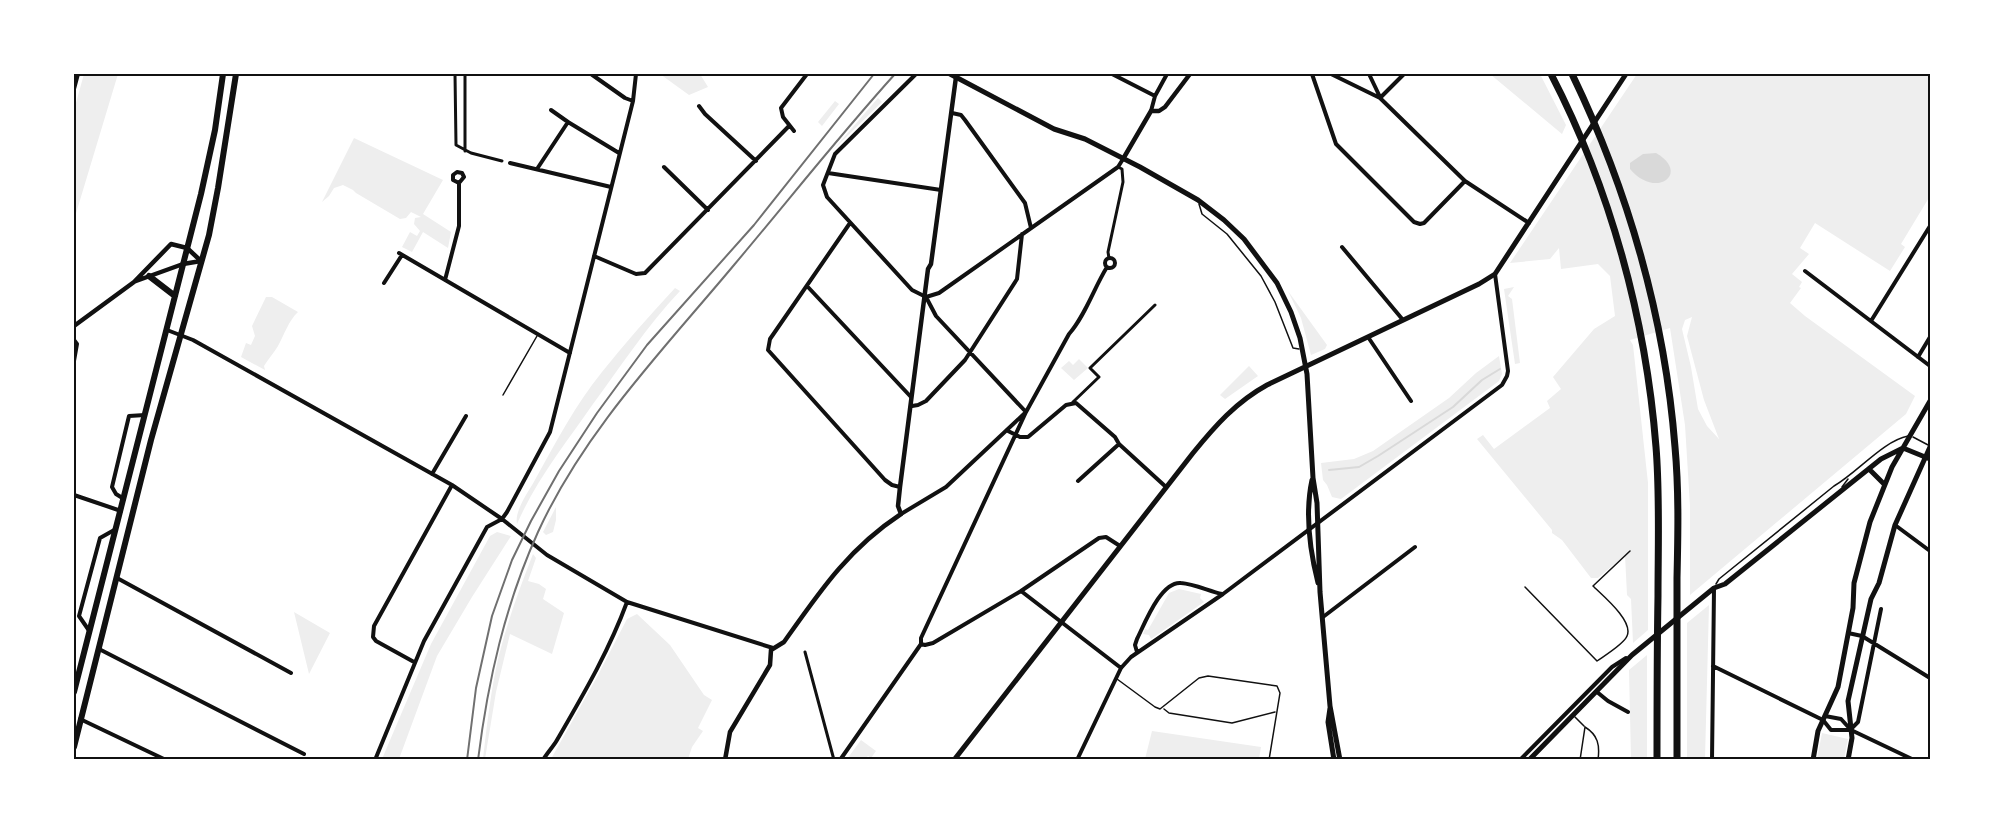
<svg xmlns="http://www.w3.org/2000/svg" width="2004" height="833" viewBox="0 0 2004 833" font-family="'Open Sans',sans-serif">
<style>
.green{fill:#eee;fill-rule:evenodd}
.water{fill:#d9d9d9}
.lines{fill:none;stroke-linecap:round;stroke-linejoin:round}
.stream{stroke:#d9d9d9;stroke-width:2}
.service{stroke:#111;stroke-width:1.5}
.pedestrian{stroke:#111;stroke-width:3}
.minor{stroke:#111;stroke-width:4}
.tertiary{stroke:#111;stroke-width:4.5}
.secondary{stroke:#111;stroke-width:5}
.primary{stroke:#111;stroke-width:6}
.motorway{stroke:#111;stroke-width:7}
.rail{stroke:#707070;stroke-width:2}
.neatline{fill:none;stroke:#111;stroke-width:2}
</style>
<rect width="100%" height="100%" fill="#fff"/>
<path class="green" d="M 84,74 L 118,74 L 74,220 L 74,110 Z
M 660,74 L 700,74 L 708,87 L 689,95 Z
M 1490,74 L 1540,74 L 1566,125 L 1562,134 Z
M 1637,74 L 1930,74 L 1930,196 L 1901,244 L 1905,247 L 1890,271 L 1815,223 L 1800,248 L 1809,254 L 1792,274 L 1802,282 L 1799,287 L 1801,288 L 1790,303 L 1805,316 L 1915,396 L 1906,414 L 1690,595 L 1690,506 L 1685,425 L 1670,328 L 1630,340 L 1633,345 L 1648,483 L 1648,630 L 1633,643 L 1631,599 L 1627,595 L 1625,555 L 1598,578 L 1591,578 L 1562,540 L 1552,533 L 1552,530 L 1477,439 L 1483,435 L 1494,449 L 1550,408 L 1547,401 L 1561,389 L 1553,377 L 1594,329 L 1615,316 L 1610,276 L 1598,264 L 1561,269 L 1559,248 L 1550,259 L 1510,263 ZM 1692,317 L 1687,336 L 1704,400 L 1719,439 L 1707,426 L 1698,409 L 1691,367 L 1682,329 L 1685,320 Z
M 878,98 L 882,102 L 833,150 Z
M 835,101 L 839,104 L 822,126 L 818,122 Z
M 354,138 L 443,180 L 423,214 L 451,232 L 448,248 L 423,232 L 412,252 L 402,247 L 410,232 L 417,236 L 420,231 L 414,224 L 415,218 L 421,217 L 411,212 L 406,218 L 400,219 L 356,193 L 353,190 L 343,185 L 334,188 L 329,196 L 322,202 Z
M 1514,287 L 1508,296 L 1512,299 L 1520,363 L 1515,364 L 1504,289 Z
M 675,288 L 680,291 C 647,326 621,366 593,404 C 566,443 536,480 517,524 C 514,510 530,490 536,478 C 556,442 576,404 602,372 C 625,343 650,315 675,288 Z
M 1288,291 L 1327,345 L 1325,349 L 1311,355 L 1301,318 Z
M 266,297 L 272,297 L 298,312 C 289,320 284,335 278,346 C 274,353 268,359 264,366 L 265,370 L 241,357 L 246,343 L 251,345 L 255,336 L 252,326 Z
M 1499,356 L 1502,374 L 1499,381 L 1341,499 L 1332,497 L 1327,485 L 1323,480 L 1321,463 L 1354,459 L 1373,451 L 1449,398 L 1476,373 Z
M 1079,359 L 1088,368 L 1074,380 L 1061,368 L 1069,361 L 1073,365 Z
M 1249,366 L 1258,376 L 1225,399 L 1220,395 Z
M 556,507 L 556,520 L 553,532 L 546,535 L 543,532 Z
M 497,532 L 511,536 L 472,597 L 437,656 L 399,759 L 382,759 L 431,644 L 490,536 Z
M 533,554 L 536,558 L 528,581 L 539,584 L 546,589 L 543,599 L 564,613 L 552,654 L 510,634 L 496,692 L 485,759 L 483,759 C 487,724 491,689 499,655 C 508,620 520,587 533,554 Z
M 1179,589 L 1201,594 L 1200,598 L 1204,602 L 1151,639 L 1149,635 L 1143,634 L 1145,629 L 1148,630 L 1169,593 Z
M 1709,605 L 1705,759 L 1687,759 L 1687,623 Z
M 294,612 L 330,633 L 309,674 Z
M 637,614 L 670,645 L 704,695 L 712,700 L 698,728 L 703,731 L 692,747 L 688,759 L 551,759 L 597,677 L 627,619 Z
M 1647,655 L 1647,759 L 1631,759 L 1629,670 Z
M 1152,731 L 1261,747 L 1259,759 L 1145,759 Z
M 1822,733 L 1848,739 L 1844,759 L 1817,759 Z
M 861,740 L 876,751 L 871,758 L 868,756 L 865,759 L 847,759 Z"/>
<path class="water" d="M 1656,153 C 1691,173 1656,200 1630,169 L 1630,163 L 1643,154 Z"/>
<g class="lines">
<path class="stream" d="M 1329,470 L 1359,467 L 1378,456 L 1453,407 L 1482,380 L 1500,369"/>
<path class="service" d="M 1199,204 L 1202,214 L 1227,234 L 1261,276 L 1275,302 L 1293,348 L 1299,349
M 503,395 L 537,336
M 1913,437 L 1930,446
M 1842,487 L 1848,479
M 1716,584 L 1719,579 L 1834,486 C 1858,472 1883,441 1908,436
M 1525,587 L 1597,661 C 1604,656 1624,644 1627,636 C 1634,621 1602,595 1593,586 L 1630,551
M 1117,679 L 1155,707 L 1160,709 L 1199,678 L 1208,676 L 1277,686 L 1280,693 L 1269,760
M 1164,709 L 1169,713 L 1232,723 L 1275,712
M 1575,717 L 1584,726
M 1580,760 L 1585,727 C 1598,735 1600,745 1598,760"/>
<path class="pedestrian" d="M 455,74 L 456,145 L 471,153 L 502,161
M 465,74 L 465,151
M 1109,258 L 1108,252 L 1123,182 L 1122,169 L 1118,167
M 1073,402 L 1099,377 L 1090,368 L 1155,305
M 805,652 L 834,760"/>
<path class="minor" d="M 591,74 L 625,98 L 633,101
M 916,74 L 835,154 L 823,185 L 827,197 L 912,290 L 926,297 L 936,316 L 1026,412
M 1112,74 L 1155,96
M 1312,74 L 1336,144 L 1414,222 L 1420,224 L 1424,223 L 1465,181
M 1331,74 L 1380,98 L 1465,181 L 1529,223
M 1369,74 L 1380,97
M 74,89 L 78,74
M 1380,98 L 1404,74
M 699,106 L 705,114 L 756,161
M 551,110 L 568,122
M 1151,111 L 1155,96 L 1167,74
M 952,113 L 961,115 L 965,120 L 1025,203 L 1031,228
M 794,131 L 783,117 L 781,108 L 807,74
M 510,163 L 611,187
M 664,167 L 708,210
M 537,169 L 568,122 L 619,153
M 828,173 L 941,190
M 850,223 L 770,339 L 768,350 L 885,480 L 892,485 L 900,487
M 1342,247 L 1403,320
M 399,253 L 570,353
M 594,256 L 636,274 L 645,273 L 789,126
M1105 263a5 5 0 1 1 10 0a5 5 0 1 1-10 0Z
M 1805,271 L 1930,366
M 445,280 L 459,226 L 459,183 L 464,177 L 462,173 L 457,172 L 453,175 L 453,180 L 459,183
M 384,283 L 402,255
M 807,286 L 911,397
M 926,297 L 939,293 L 1118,167 L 1123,159
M 1871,321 L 1930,226
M 167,330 L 193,340 L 452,485 L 502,519 L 547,555 L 627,602 L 773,648
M 1368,337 L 1411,401
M 74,340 L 77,344 L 74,361
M 1918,357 L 1930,337
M 912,406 L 918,405 L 926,401 L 965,360 L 1017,279 L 1022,234
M 1008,431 L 1020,437 L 1028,437 L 1066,405 L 1076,403 L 1115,437 L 1119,444 L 1166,487
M 432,474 L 466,416
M 1078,481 L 1119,444
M 74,495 L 121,511
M 124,499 L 116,494 L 112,487 L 129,416 L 145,415
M 901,514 L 946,487 L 1026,412 L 1069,334 C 1085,316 1094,288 1107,267
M 1895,525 L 1930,551
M 117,578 L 291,673
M 1021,591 L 1121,668
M 1323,617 L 1415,547
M 90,632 L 79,616 L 100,538 L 116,529
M 1848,633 L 1862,636 L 1930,678
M 921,644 L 925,645 L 933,643 L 1021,591 L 1099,538 L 1106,537 L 1120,546
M 99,649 L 304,754
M 1137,652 L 1135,645 L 1137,639 C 1145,623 1161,581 1181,583 C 1194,584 1209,591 1222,594
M 414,662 L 376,641 L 373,637 L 374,626 L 452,485
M 1713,666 L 1823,720 L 1831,730 L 1851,730
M 1597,692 L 1608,701 L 1628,712
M 1825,716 L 1841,719 L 1851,730 L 1914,760
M 80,719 L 166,760
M 1851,729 L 1858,722 L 1881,609
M 375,760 L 424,641 L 487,527 L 502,519 L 507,512 L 550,432 L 633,101 L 636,74
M 543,760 C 547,753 553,747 557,740 C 583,695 609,651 627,602
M 840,760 L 921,644 L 921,638 L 1026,412
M 1077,760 L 1121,668 L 1131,657 L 1223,594 L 1502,385 L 1507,376 L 1508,371 L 1495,274
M 1520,760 L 1612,667 L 1626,658
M 1712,760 L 1714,589"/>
<path class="tertiary" d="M 1123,159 L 1151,111 L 1159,111 L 1165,107 L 1190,74
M 136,281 L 183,264 L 201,261
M 74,326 L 134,282 L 171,244 L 187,248 L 201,261
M 725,760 L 730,732 L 770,665 L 771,650 L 784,642 C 820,591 848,549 901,514 L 898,506 L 900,487 L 928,269 L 931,264 L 956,77"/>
<path class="secondary" d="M 950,74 L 1054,129 L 1085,139 L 1140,167 L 1198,200 L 1224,220 L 1244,239 L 1277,283 L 1291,312 L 1300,338 L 1307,374 L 1313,478 L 1317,503 L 1320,592 L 1330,706 L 1340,760
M 1869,469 L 1884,484
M 1312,480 C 1305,512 1310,551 1318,583
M 1330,708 L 1328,722 L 1334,760
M 954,760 L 1193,453 C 1215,426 1236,402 1267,385 L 1479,284 L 1495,274 L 1626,74
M 1529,760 L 1632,655 L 1714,588 L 1725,584 L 1881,459 L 1903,448 L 1930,459
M 1813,760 L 1818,731 L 1838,687 L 1853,608 L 1854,583 L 1870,522 L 1892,467 L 1930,401
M 1848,760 L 1852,738 L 1848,701 L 1871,599 L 1879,583 L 1895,525 L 1930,447"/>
<path class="primary" d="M 149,276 L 175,296
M 74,692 L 201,194 L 215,130 L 223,74
M 74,747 L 151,440 L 209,235 L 218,188 L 236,74"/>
<path class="motorway" d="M 1551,74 C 1610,188 1646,319 1656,447 C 1660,496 1658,547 1658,596 C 1657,651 1657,705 1657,760
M 1572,74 C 1628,190 1665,318 1675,447 C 1679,491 1678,535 1677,578 C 1677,639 1677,699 1677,760"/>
<path class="rail" d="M 467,760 L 476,688 L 492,616 L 512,560 L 531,521 L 559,471 L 597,413 L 647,345 L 754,225 L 874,74
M 478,760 C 488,680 505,605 538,532 C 584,431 664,349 734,265 C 788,201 839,136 895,74"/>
</g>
<rect width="2004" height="833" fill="none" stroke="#ffffff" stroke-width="150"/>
<rect x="75" y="75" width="1854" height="683" class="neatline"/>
</svg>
